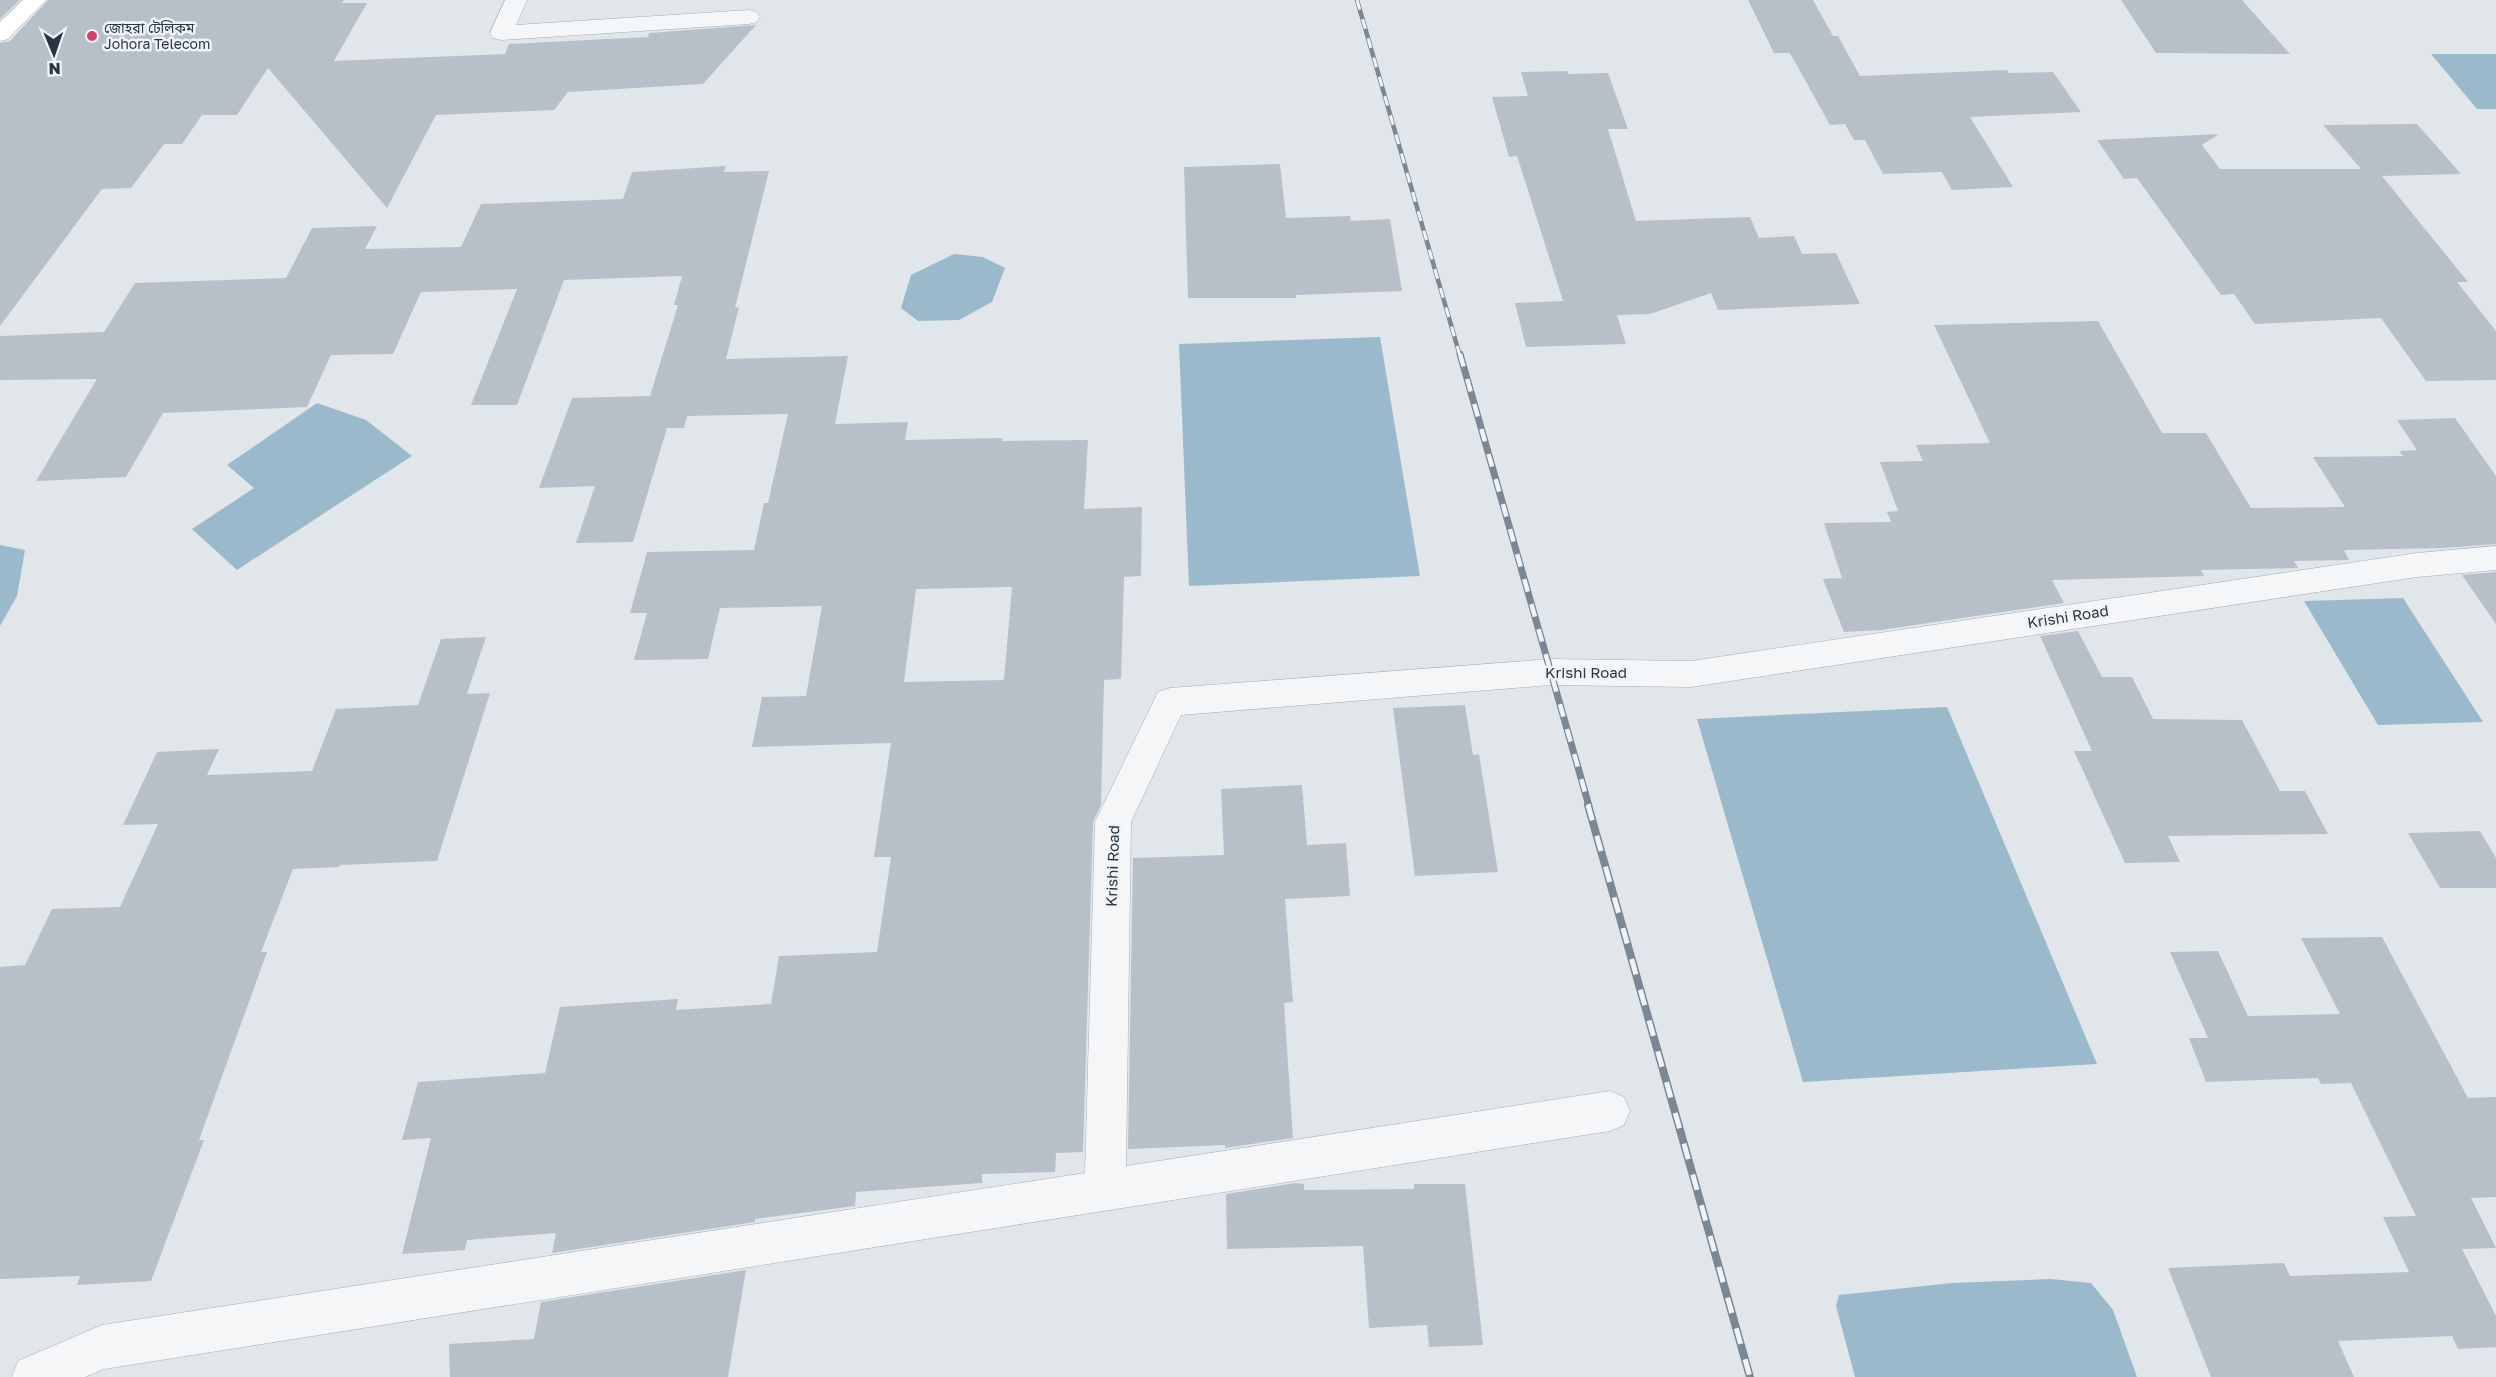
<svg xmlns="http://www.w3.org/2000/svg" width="2496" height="1377" viewBox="0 0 2496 1377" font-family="'Golos Text','Noto Sans Bengali',sans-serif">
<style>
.water{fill:#9abacc}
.building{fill:#b7c0c8;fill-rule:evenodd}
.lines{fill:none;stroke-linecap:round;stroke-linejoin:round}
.street-casing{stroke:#a6aeb5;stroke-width:1}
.primary-casing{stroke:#9facb6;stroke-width:1}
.street{fill:#f4f6f8;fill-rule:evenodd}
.primary{fill:#fff;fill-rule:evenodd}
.rail-far2-casing{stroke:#798894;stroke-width:4.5}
.rail-far1-casing{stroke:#798894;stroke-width:7}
.rail-casing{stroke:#798894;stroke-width:8}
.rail-far2{stroke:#f0f4f7;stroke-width:3;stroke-dasharray:10;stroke-linecap:butt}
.rail-far1{stroke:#f0f4f7;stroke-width:4.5;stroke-dasharray:13;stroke-linecap:butt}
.rail{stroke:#f0f4f7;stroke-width:5;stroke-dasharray:16;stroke-linecap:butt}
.poi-dot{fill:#d5406f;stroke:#f0f4f7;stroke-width:2}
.labels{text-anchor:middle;stroke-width:5;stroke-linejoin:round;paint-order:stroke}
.far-poi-label{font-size:14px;fill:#283643;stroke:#f0f4f7;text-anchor:start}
.street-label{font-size:15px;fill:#283643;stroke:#f0f4f7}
</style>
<rect width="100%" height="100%" fill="#e1e6ea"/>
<path class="water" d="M 2431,54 L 2496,54 L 2496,109 L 2477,109 Z
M 954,254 L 983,257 L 1005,268 L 992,302 L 959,320 L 918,321 L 901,308 L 911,275 Z
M 1380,337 L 1420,576 L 1189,586 L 1179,344 Z
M 317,403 L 366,420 L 412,456 L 237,570 L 192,529 L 254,488 L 227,465 Z
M 0,545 L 25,550 L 17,596 L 0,626 Z
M 2403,598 L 2483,722 L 2378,725 L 2304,601 Z
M 1947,707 L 2097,1064 L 1803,1082 L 1697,719 Z
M 2051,1279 L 2091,1283 L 2113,1310 L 2137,1377 L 1855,1377 L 1836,1306 L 1839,1295 L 1952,1283 Z"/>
<path class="building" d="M 0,0 L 20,0 L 0,19 Z
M 48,0 L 344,0 L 342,3 L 367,3 L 334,61 L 505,54 L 509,44 L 648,37 L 649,33 L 756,25 L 703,84 L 568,92 L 554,110 L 436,115 L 387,208 L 268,68 L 237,115 L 202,115 L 182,144 L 164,144 L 131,188 L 102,189 L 0,326 L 0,43 L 10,41 Z
M 1748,0 L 1813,0 L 1833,36 L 1838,36 L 1860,76 L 2007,70 L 2009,73 L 2053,72 L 2081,112 L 1970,117 L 2013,187 L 1952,190 L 1942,172 L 1883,174 L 1865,140 L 1854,140 L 1845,124 L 1830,125 L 1790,53 L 1774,53 Z
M 2121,0 L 2242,0 L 2290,54 L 2156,53 Z
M 1567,71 L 1568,74 L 1608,73 L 1628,129 L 1608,129 L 1636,221 L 1750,217 L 1759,238 L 1794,236 L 1802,254 L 1836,253 L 1860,304 L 1718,310 L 1711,293 L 1650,314 L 1617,315 L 1626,344 L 1526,347 L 1515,303 L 1563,301 L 1517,156 L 1509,157 L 1492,97 L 1528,96 L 1521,72 Z
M 2417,124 L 2461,174 L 2382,176 L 2468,282 L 2457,282 L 2496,331 L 2496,380 L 2426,381 L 2381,318 L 2255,324 L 2234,294 L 2221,295 L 2137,178 L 2124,179 L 2097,140 L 2219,134 L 2202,145 L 2220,169 L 2361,169 L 2323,125 Z
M 1280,164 L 1286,218 L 1350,216 L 1351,221 L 1390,219 L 1402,291 L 1296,295 L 1296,298 L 1188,298 L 1184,167 Z
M 726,166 L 724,172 L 769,171 L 735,308 L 739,307 L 726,359 L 848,356 L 835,424 L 908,422 L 905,440 L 1002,438 L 1002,441 L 1088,440 L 1084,509 L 1142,507 L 1141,576 L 1124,577 L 1121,679 L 1104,680 L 1101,805 L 1093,822 L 1083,1152 L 1056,1153 L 1055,1172 L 982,1174 L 982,1183 L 856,1192 L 855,1206 L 755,1219 L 755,1222 L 552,1253 L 556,1233 L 467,1240 L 465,1250 L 402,1254 L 431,1138 L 402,1140 L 418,1082 L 545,1073 L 560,1007 L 678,999 L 676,1010 L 771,1004 L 779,956 L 877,952 L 891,857 L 874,857 L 891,743 L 752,747 L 762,697 L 806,696 L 822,606 L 720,608 L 708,659 L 634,660 L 647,613 L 630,613 L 647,552 L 754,550 L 764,503 L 768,503 L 788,414 L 687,416 L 684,428 L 667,428 L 633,542 L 576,543 L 595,486 L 539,488 L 572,398 L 650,396 L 678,305 L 674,305 L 682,276 L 564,280 L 517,405 L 471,405 L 517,289 L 421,292 L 393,354 L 331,355 L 307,407 L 163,413 L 126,477 L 36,481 L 97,379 L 0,380 L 0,336 L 104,332 L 135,283 L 286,278 L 312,228 L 377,226 L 365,249 L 461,247 L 481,204 L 623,199 L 632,172 ZM 1012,587 L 1004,680 L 904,682 L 916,589 Z
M 2098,321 L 2162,433 L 2206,433 L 2251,508 L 2345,507 L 2313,457 L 2403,456 L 2399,451 L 2417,450 L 2397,420 L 2455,418 L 2496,476 L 2496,544 L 2444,548 L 2344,550 L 2349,560 L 2294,561 L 2298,568 L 2201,570 L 2204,576 L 2052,580 L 2064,603 L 1881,630 L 1844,632 L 1823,579 L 1842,578 L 1824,523 L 1891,522 L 1887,512 L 1898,511 L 1880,462 L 1923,461 L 1916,445 L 1990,443 L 1934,325 Z
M 2496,572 L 2496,624 L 2462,575 Z
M 2078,631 L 2102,677 L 2132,677 L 2153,719 L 2242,720 L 2280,791 L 2305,791 L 2328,834 L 2168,836 L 2180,862 L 2125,863 L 2074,751 L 2092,751 L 2040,636 Z
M 486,637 L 467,694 L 490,693 L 437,861 L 340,865 L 339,867 L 293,869 L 261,952 L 267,952 L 199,1140 L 204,1140 L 151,1281 L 77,1285 L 80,1276 L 0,1279 L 0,967 L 25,965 L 52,909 L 120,907 L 158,824 L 123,825 L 157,752 L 219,749 L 207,775 L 312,771 L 336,709 L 418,705 L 441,639 Z
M 1465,705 L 1473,755 L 1479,754 L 1498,872 L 1415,876 L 1393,708 Z
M 1302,785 L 1307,845 L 1346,843 L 1350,896 L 1285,899 L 1293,1002 L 1284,1003 L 1293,1138 L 1225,1148 L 1225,1145 L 1128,1149 L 1133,858 L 1224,855 L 1221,789 Z
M 2480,831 L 2496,858 L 2496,888 L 2440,888 L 2408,833 Z
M 2382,937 L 2468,1098 L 2496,1097 L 2496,1197 L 2471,1198 L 2496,1248 L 2462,1249 L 2496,1316 L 2496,1347 L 2458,1349 L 2452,1336 L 2338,1341 L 2354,1377 L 2211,1377 L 2168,1268 L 2284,1263 L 2290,1276 L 2409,1272 L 2383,1217 L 2416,1216 L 2351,1083 L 2321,1084 L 2318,1078 L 2206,1082 L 2189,1038 L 2208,1038 L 2170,952 L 2218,951 L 2248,1016 L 2340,1014 L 2301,938 Z
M 1296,1183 L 1304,1184 L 1304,1190 L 1414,1189 L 1414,1184 L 1465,1184 L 1483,1345 L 1429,1347 L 1427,1325 L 1369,1328 L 1363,1246 L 1227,1249 L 1226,1194 Z
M 746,1270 L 728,1377 L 450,1377 L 449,1344 L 534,1339 L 541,1302 Z"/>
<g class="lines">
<defs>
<path id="street" d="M 505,0 L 527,0 L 516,25 L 749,10 L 757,12 L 760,17 L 757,22 L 749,24 L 501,40 L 493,38 L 490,33 Z
M 2496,546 L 2496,570 L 2417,577 L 1691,687 L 1551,685 L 1181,715 L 1131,822 L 1126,1166 L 1610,1091 L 1624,1097 L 1630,1111 L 1624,1125 L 1610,1131 L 104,1369 L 85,1377 L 12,1377 L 18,1361 L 102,1325 L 1085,1173 L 1095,822 L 1158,692 L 1170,688 L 1551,659 L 1691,661 L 2417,553 Z"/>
<path id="primary" d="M 23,0 L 46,0 L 8,39 L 0,41 L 0,22 Z"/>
</defs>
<use href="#street" class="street-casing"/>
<use href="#primary" class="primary-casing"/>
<use href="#street" class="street"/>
<use href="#primary" class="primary"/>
<defs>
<path id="rail-far2" d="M 1357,0 L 1460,356"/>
<path id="rail-far1" d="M 1460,354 L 1589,806"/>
<path id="rail" d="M 1588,805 L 1750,1377"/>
</defs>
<use href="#rail-far2" class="rail-far2-casing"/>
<use href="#rail-far1" class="rail-far1-casing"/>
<use href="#rail" class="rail-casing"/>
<use href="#rail-far2" class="rail-far2"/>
<use href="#rail-far1" class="rail-far1"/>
<use href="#rail" class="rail"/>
</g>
<circle class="poi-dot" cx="92" cy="36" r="6"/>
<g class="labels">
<g class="far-poi-label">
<text x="104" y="33">জোহরা টেলিকম<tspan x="104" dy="16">Johora Telecom</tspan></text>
</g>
<g class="street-label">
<text transform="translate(2068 617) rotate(-9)" y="5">Krishi Road</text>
<text x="1586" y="678">Krishi Road</text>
<text transform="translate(1113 866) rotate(-88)" y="5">Krishi Road</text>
</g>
</g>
<g transform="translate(54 54) rotate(178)" stroke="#f0f4f7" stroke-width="4.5" paint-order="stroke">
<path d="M0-4.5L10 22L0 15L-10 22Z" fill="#283643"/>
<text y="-9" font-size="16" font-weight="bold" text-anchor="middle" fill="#283643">N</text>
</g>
</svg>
